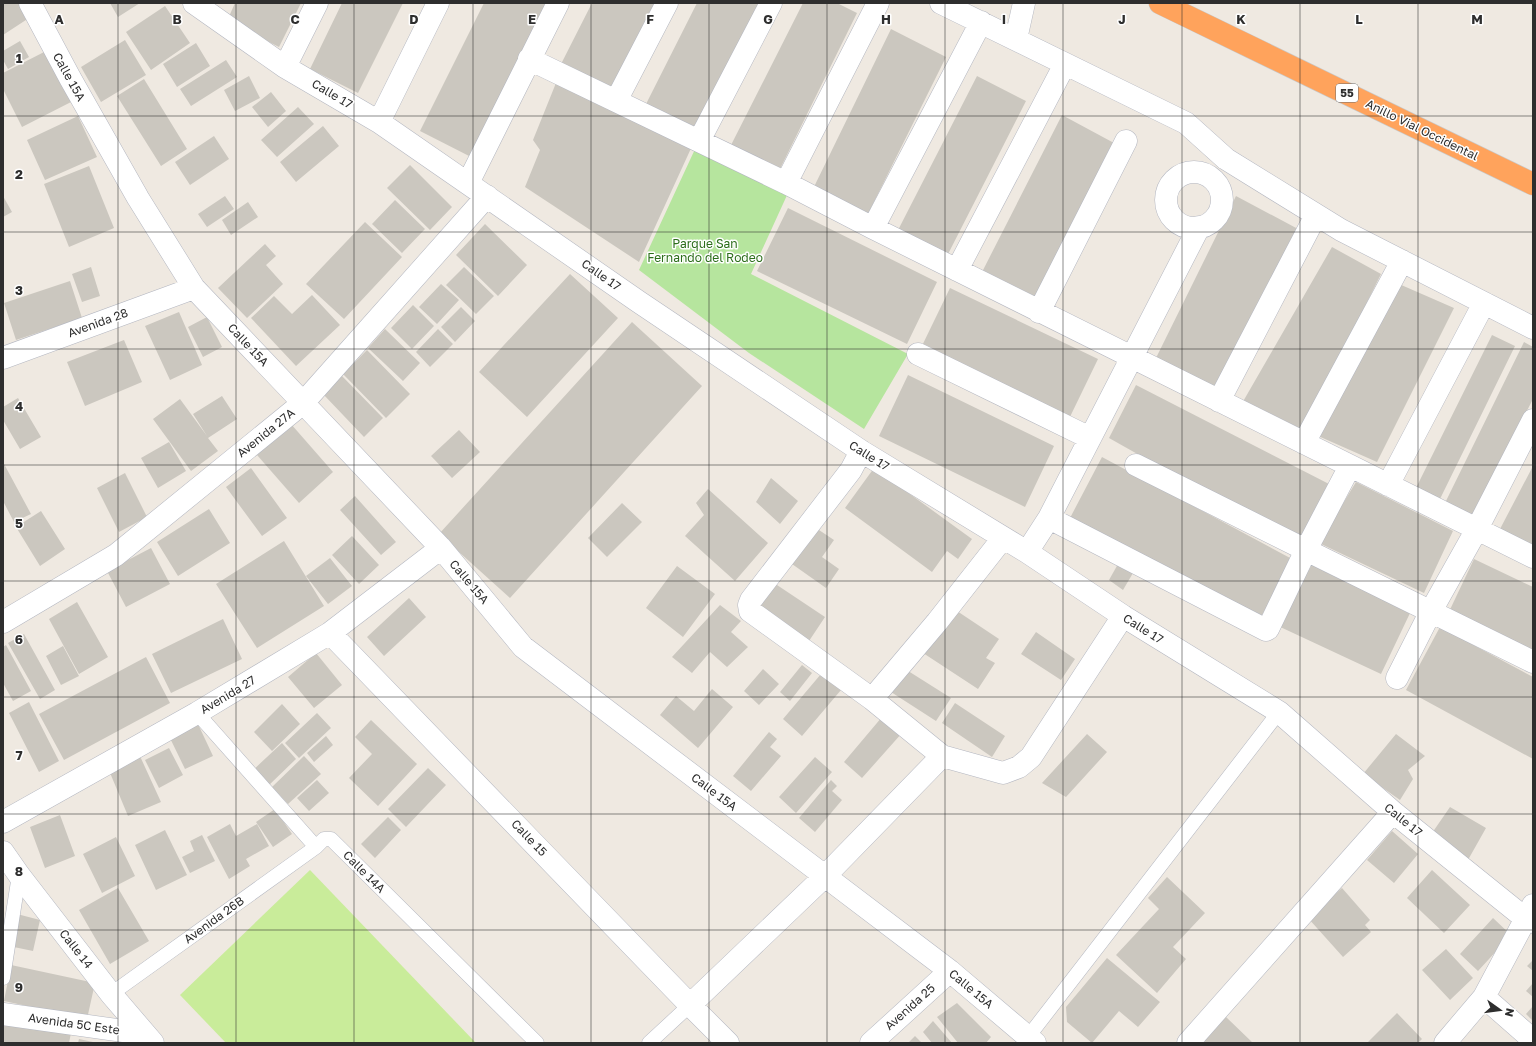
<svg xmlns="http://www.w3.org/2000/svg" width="1536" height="1046" viewBox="0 0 1536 1046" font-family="'Golos Text',sans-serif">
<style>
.green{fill:#b6e59e}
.pitch{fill:#c9ec9a}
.building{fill:#cbc7bf}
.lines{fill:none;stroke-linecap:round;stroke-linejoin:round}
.lane-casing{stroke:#b4b7c1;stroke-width:15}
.street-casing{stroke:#b4b7c1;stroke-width:23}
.highway-casing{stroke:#c9c9c9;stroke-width:23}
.lane{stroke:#fff;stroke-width:14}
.street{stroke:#fff;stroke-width:22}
.highway{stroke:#ffa35c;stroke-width:22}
.grid{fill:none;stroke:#2e2e2e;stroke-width:1;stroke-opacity:0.55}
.labels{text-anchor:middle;stroke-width:3;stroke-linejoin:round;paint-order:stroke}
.shield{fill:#fff;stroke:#6d6d6d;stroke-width:1}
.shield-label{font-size:11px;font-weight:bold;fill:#2e2e2e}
.street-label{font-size:12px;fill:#2e2e2e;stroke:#fff}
.park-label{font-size:12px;fill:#2c6e1b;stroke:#fff}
.grid-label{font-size:13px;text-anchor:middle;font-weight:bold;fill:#2e2e2e;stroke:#fff;stroke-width:3;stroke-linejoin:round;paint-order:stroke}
</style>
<rect width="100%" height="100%" fill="#efe9e1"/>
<path class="green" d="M 696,147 L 788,193 L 751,274 L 908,354 L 864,429 L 749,353 L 639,270 Z"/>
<path class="pitch" d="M 310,870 L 475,1042 L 475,1043 L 226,1043 L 180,995 Z"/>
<path class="building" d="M 5,3 L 21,3 L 29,18 L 3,35 L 3,4 Z
M 110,3 L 140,3 L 118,17 Z
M 235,3 L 301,3 L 279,47 L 227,21 Z
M 342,3 L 403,3 L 358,93 L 310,69 Z
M 484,3 L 550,3 L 473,158 L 420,131 Z
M 592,3 L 655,3 L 608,96 L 558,70 Z
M 697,3 L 765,3 L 697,137 L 643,110 Z
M 803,3 L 837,3 L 857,13 L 777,175 L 728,151 Z
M 165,6 L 190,43 L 151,70 L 126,32 Z
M 891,29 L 946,57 L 865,220 L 811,193 Z
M 125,40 L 146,75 L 101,102 L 81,67 Z
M 20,41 L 29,57 L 8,69 L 3,60 L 3,51 Z
M 196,43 L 210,66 L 177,87 L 163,64 Z
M 48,50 L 73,101 L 22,127 L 3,89 L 3,73 Z
M 226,60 L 237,77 L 191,106 L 180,89 Z
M 249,76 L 260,98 L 235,111 L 224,90 Z
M 977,76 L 1026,101 L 945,260 L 895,236 Z
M 558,78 L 693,144 L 639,262 L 525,187 L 540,150 L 533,140 Z
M 144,79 L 187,149 L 161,166 L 117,96 Z
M 271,92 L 286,111 L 268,127 L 252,107 Z
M 298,107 L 314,124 L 277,157 L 261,140 Z
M 1062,115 L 1114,143 L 1033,303 L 980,276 Z
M 78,116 L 97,157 L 45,180 L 27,140 Z
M 323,126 L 339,146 L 296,182 L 280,162 Z
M 214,136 L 229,159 L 190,185 L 175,162 Z
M 410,165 L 452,207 L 430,230 L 387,188 Z
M 89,166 L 114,228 L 69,247 L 44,184 Z
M 3,196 L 12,212 L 3,217 Z
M 225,196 L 234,209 L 207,227 L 198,214 Z
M 1236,196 L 1298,229 L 1216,391 L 1156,358 Z
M 395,200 L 425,229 L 402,253 L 372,224 Z
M 248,202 L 258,217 L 231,235 L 222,220 Z
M 788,208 L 937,282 L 907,344 L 757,271 Z
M 365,222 L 402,257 L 344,319 L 306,284 Z
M 485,224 L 527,265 L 498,296 L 456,255 Z
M 265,244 L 276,256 L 266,265 L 283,284 L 247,318 L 218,288 Z
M 1332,247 L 1381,274 L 1301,436 L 1241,405 Z
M 91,267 L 100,296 L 82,302 L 72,274 Z
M 464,267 L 494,296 L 476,314 L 446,285 Z
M 570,274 L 618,318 L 527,417 L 479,372 Z
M 70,281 L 82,318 L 16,340 L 4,303 Z
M 441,284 L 459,300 L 437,324 L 419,307 Z
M 1399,284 L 1454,308 L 1377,462 L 1316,435 Z
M 950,288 L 1098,359 L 1067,423 L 919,352 Z
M 312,295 L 340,325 L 296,366 L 251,318 L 274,296 L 292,314 Z
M 413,305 L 434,326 L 412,349 L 391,328 Z
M 461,307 L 475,321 L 455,342 L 441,327 Z
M 179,312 L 202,365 L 170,380 L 145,326 Z
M 207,317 L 222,347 L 203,357 L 188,327 Z
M 632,322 L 702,386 L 510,598 L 439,534 Z
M 385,329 L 420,363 L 403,381 L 368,348 Z
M 438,329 L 453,344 L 430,367 L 416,352 Z
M 1492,335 L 1515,346 L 1439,501 L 1415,490 Z
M 124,340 L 142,382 L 85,406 L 67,362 Z
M 1524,342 L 1533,347 L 1533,399 L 1473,516 L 1445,503 Z
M 367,350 L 410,394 L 386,418 L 343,374 Z
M 908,375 L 1054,446 L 1025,507 L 879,436 Z
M 342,376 L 383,418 L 364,437 L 323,394 Z
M 1136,385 L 1329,484 L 1299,545 L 1109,438 Z
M 222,396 L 237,419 L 208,438 L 218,451 L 191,471 L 153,419 L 180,399 L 207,436 L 193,414 Z
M 18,398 L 41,437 L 20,449 L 3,420 L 3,407 Z
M 291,424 L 333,472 L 299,503 L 257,455 Z
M 459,430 L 480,452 L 452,478 L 431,456 Z
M 169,442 L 186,471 L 158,488 L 141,458 Z
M 1102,457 L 1292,559 L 1260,619 L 1070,518 Z
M 3,462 L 31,514 L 14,522 L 3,501 Z
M 1533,466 L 1533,547 L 1500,529 Z
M 251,468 L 287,518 L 262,536 L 226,487 Z
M 874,468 L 972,539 L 958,559 L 947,551 L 932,572 L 845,508 Z
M 125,473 L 147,517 L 119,532 L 97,488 Z
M 771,478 L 798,501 L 780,524 L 756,502 Z
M 1356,482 L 1453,531 L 1424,593 L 1319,543 Z
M 708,489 L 768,543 L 735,581 L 685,536 L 704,515 L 696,503 Z
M 355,496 L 396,542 L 381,555 L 340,510 Z
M 622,503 L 642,522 L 607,557 L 588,538 Z
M 209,509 L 230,543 L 178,576 L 157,542 Z
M 41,511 L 65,549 L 40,566 L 16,527 Z
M 816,528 L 834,540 L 822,557 L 839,569 L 826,588 L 792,564 Z
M 352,536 L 379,565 L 359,584 L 332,555 Z
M 284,541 L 324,606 L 257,648 L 216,584 Z
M 151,548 L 170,584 L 126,607 L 107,571 Z
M 330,558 L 352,586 L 328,604 L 306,576 Z
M 1474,559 L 1533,587 L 1533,659 L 1446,618 Z
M 1313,563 L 1411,611 L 1381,674 L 1276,625 Z
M 1118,564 L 1133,573 L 1123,590 L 1109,580 Z
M 677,566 L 715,594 L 683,637 L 646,608 Z
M 774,583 L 825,617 L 809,641 L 758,606 Z
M 409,598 L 426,617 L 384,656 L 367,637 Z
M 77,602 L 108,657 L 79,674 L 49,619 Z
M 720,605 L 741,621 L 731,632 L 748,647 L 727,667 L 710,652 L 692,673 L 672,657 Z
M 954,609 L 999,639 L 986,658 L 995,663 L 978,689 L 920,651 Z
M 223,619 L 242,659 L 171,693 L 152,654 Z
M 1440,627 L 1533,677 L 1533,759 L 1406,690 Z
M 1036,632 L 1075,659 L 1061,680 L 1021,654 Z
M 24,634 L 55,690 L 40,699 L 8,643 Z
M 6,645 L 31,691 L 13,701 L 3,683 L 3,647 Z
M 63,646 L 79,676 L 61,685 L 46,656 Z
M 316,653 L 342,685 L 314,708 L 288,677 Z
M 146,657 L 170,703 L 64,760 L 39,714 Z
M 802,665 L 812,673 L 790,701 L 780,692 Z
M 763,669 L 779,684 L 759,705 L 744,691 Z
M 905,669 L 951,698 L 936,721 L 891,692 Z
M 821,674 L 841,690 L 802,736 L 783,719 Z
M 712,689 L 733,707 L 698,748 L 660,715 L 676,696 L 694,711 Z
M 29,702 L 59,761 L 39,772 L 9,713 Z
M 955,703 L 1005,736 L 992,757 L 942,723 Z
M 282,704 L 300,724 L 272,751 L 254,732 Z
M 317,713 L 331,728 L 299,758 L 285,743 Z
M 882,717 L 902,733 L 862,778 L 844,762 Z
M 371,720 L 417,764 L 378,806 L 349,778 L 372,754 L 355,737 Z
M 197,722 L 213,756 L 185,769 L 169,736 Z
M 769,732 L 777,739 L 770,747 L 781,756 L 751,791 L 733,776 Z
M 1087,734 L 1107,752 L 1066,797 L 1042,783 Z
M 1396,734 L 1425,756 L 1408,770 L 1413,779 L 1400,800 L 1363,774 Z
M 326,736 L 333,745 L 314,762 L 307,753 Z
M 282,743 L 296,759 L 267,787 L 252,771 Z
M 169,748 L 183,775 L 159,788 L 145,760 Z
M 139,754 L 161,802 L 128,816 L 108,768 Z
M 304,756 L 321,774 L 288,804 L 272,787 Z
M 815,757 L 832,772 L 796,813 L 779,797 Z
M 428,768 L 446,785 L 406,827 L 388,809 Z
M 317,780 L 329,793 L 309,811 L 297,798 Z
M 831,780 L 837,786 L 832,791 L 842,800 L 815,832 L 799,818 Z
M 1450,807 L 1486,828 L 1464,867 L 1430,836 Z
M 275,809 L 292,834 L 273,847 L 256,822 Z
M 60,815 L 75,856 L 45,868 L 30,827 Z
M 388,817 L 401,830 L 375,858 L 361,844 Z
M 230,824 L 236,836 L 257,824 L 269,846 L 246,859 L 250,866 L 229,879 L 207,837 Z
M 165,830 L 187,875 L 156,890 L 135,845 Z
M 1392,831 L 1418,854 L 1394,883 L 1367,860 Z
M 202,835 L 215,861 L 190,873 L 182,857 L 194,851 L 190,841 Z
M 116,837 L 135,876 L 102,893 L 83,854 Z
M 1432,870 L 1470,905 L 1444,933 L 1407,898 Z
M 1167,877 L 1205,913 L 1173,947 L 1186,959 L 1157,993 L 1116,955 L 1159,909 L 1148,898 Z
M 118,888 L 149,941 L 110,964 L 79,910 Z
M 1342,888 L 1370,920 L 1365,925 L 1371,932 L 1343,957 L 1308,918 Z
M 17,914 L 40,920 L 33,951 L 9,946 Z
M 1493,918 L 1511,935 L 1478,971 L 1460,954 Z
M 1446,949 L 1473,978 L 1450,1000 L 1422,970 Z
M 1107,958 L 1160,1002 L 1138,1027 L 1119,1011 L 1092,1043 L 1067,1022 L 1066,1007 Z
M 1533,960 L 1533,971 L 1527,966 Z
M 11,965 L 95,983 L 87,1019 L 4,1001 Z
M 1533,983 L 1533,997 L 1526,991 Z
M 957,1003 L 991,1037 L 986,1043 L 958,1043 L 937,1017 Z
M 1533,1006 L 1533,1021 L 1526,1014 Z
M 1397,1013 L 1422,1039 L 1418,1043 L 1369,1043 L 1368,1042 Z
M 1226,1017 L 1253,1043 L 1206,1043 L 1204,1040 Z
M 3,1018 L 71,1033 L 69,1043 L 3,1043 Z
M 933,1021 L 952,1043 L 932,1043 L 923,1032 Z
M 915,1036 L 922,1043 L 908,1043 Z
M 79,1039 L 93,1042 L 93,1043 L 78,1043 Z"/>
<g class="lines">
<defs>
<path id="lane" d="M 197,713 L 316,847 L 324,839 L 331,839 L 537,1043
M 3,978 L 19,875
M 111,994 L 316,847
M 1028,1037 L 1279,712
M 649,1043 L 690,1005"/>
<path id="street" d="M 30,3 L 70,78 L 138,198 L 194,288 L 441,548 L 523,647 L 950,971 L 1035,1043
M 194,3 L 285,67 L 379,122 L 639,302 L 861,451 L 1027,552 L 1123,616 L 1279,712 L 1393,812 L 1526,919 L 1533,922
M 941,3 L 1186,123 L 1226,159 L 1341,230 L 1533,328
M 1016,39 L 1024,3
M 529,59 L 786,183 L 873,228 L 1533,557
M 285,67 L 317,3
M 616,101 L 667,3
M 379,122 L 438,3
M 699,141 L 771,3
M1166 200a28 28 0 1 1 56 0a28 28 0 1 1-56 0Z
M 468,183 L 558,3
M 786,183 L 878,3
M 873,228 L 981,22
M 957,270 L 1065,64
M 1039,312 L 1126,141
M 918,354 L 1090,438
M 3,358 L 194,288
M 1219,401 L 1316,215
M 1304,443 L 1402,261
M 861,451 L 851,470 L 751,600 L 749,605 L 750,611 L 872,699 L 942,756 L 1003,773 L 1019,767 L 1031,757 L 1123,616
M 1136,465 L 1306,550 L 1533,662
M 1388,485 L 1484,303
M 1049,518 L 1266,630 L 1268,629 L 1306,550 L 1350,466
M 1027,552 L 1049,518 L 1199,227
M 3,622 L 116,555 L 303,403 L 487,196
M 330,633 L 690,1005 L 728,1043
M 1397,678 L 1431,611 L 1477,529 L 1533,420
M 872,699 L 937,622 L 1003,538
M 3,822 L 197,713 L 330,633 L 441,548
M 3,852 L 19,875 L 111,994 L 153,1043
M 1484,997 L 1533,1040
M 690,1005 L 825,876 L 942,756
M 3,1014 L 145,1034
M 871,1043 L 950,971
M 1188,1043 L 1393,812
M 1445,1043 L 1484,997 L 1533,905"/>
<path id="highway" d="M 1160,3 L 1533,184"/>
</defs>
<use href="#lane" class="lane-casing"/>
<use href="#street" class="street-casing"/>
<use href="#highway" class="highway-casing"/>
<use href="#lane" class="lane"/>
<use href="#street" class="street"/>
<use href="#highway" class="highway"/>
</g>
<path class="grid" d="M 118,3 L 118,1043M 236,3 L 236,1043M 354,3 L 354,1043M 473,3 L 473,1043M 591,3 L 591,1043M 709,3 L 709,1043M 827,3 L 827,1043M 945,3 L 945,1043M 1063,3 L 1063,1043M 1182,3 L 1182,1043M 1300,3 L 1300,1043M 1418,3 L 1418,1043M 3,116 L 1533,116M 3,232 L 1533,232M 3,349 L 1533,349M 3,465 L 1533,465M 3,581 L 1533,581M 3,697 L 1533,697M 3,814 L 1533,814M 3,930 L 1533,930"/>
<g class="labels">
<rect class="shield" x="1336" y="84" width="22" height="18" rx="3"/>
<g class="shield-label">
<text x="1347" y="97">55</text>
</g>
<g class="street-label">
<text transform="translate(69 77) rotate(61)" y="4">Calle 15A</text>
<text transform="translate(332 94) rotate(31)" y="4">Calle 17</text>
<text transform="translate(1422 130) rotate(26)" y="4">Anillo Vial Occidental</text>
<text transform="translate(601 275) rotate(35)" y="4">Calle 17</text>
<text transform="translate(98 323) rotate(-20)" y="4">Avenida 28</text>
<text transform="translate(248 345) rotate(47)" y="4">Calle 15A</text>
<text transform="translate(266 433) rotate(-39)" y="4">Avenida 27A</text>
<text transform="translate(869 456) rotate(32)" y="4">Calle 17</text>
<text transform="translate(469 582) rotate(50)" y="4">Calle 15A</text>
<text transform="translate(1143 629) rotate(32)" y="4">Calle 17</text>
<text transform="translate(228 695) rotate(-31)" y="4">Avenida 27</text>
<text transform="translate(714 792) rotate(37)" y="4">Calle 15A</text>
<text transform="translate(1403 820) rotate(39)" y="4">Calle 17</text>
<text transform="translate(529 838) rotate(46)" y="4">Calle 15</text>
<text transform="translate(364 872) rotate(45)" y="4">Calle 14A</text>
<text transform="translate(214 920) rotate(-36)" y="4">Avenida 26B</text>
<text transform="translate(76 949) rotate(52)" y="4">Calle 14</text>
<text transform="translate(971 989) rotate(40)" y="4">Calle 15A</text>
<text transform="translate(910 1007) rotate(-42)" y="4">Avenida 25</text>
<text transform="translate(74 1024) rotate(8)" y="4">Avenida 5C Este</text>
</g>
<g class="park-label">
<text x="705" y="248">Parque San<tspan x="705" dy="14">Fernando del Rodeo</tspan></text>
</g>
</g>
<g class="grid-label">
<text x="59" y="24">A</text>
<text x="177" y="24">B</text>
<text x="295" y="24">C</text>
<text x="414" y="24">D</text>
<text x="532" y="24">E</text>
<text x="650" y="24">F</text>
<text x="768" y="24">G</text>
<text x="886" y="24">H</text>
<text x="1004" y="24">I</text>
<text x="1122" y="24">J</text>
<text x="1241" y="24">K</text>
<text x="1359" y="24">L</text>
<text x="1477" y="24">M</text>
<text x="19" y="63">1</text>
<text x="19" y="179">2</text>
<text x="19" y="295">3</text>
<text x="19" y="411">4</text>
<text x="19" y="528">5</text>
<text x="19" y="644">6</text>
<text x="19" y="760">7</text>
<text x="19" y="876">8</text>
<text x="19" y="992">9</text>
</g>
<rect width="1536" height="1046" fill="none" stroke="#2e2e2e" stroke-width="8"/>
<g transform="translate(1500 1010) rotate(104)" stroke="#ffffff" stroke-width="3" paint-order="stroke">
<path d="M0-3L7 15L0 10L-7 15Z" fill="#2e2e2e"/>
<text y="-6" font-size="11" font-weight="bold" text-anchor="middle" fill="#2e2e2e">N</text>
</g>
</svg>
